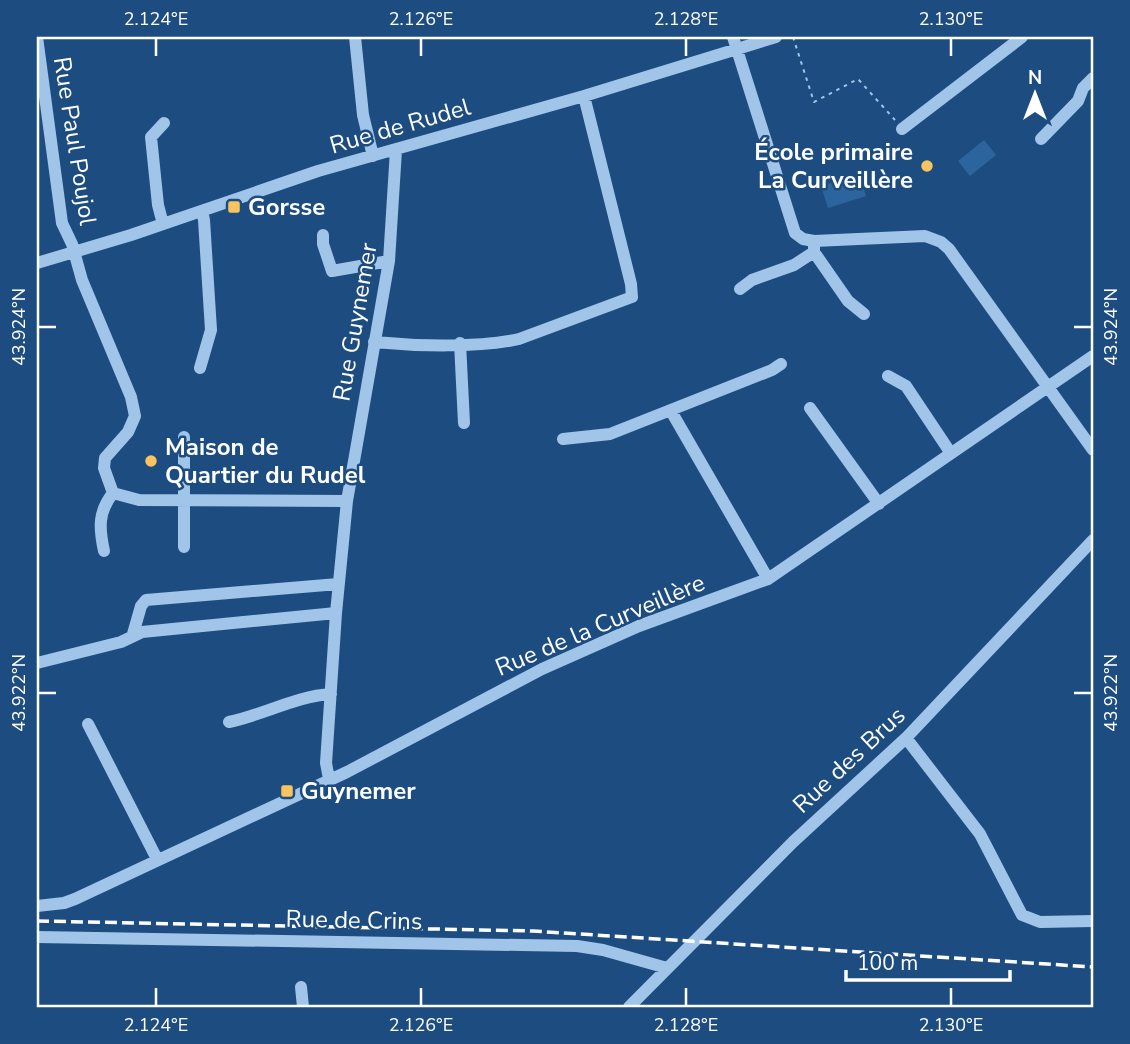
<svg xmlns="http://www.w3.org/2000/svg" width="1130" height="1044" viewBox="0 0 1130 1044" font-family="'Nunito Sans',sans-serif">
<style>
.green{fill:#2c659d}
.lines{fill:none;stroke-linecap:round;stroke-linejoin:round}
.path{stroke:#a1c5e9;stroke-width:2;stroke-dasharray:3.5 5;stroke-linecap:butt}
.minor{stroke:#a1c5e9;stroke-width:12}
.rail{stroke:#fff;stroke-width:3.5;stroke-dasharray:12 5;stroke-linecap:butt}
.ticks{fill:none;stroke:#fff;stroke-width:2.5}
.poi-dot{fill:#f9c45e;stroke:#1d4d80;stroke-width:2.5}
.labels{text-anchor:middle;stroke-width:5;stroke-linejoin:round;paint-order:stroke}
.street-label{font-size:24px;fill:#fff;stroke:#1d4d80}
.poi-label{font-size:24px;font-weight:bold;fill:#fff;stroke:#1d4d80;text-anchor:start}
.neatline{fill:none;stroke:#fff;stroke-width:2.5}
.ticks-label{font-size:18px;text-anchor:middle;fill:#fff}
</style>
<rect width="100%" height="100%" fill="#1d4d80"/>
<path class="green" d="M 984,140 L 996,155 L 970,176 L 958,161 Z
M 859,174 L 866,196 L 828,208 L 821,186 Z"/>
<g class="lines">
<path class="path" d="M 793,37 L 814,102 L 858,79 L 895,120"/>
<path class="minor" d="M 37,37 L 62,223 L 72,244 L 82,280 L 131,397 L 135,416 L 128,432 L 105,458 L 104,468 L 113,493 L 139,500 L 347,501
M 355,37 L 363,115 L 373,156
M 733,37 L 795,233 L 803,239 L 814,241 L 925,236 L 941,242 L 949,249 L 1093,450
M 902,129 L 1022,37
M 1041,139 L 1078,101 L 1083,88 L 1093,78
M 163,224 L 158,205 L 151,137 L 164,123
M 323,235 L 323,244 L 332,271 L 389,261
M 814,252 L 848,301 L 864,314
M 37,263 L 131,235 L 318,171 L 584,96 L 776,37
M 740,289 L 752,280 L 794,265 L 814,252 L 814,241
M 374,342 C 415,346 479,348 519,339 L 632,297 L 631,284 L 584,96
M 460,343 L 464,423
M 200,368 L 211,330 L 204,220 L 202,211
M 888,376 L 906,386 L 950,452
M 810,408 L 879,504
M 671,411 L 768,579
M 563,439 L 610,434 L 772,370 L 781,364
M 184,547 L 184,437
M 104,551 C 99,528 98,512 113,493
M 133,634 L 141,606 L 146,600 L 338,584
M 37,663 L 121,642 L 142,632 L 336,613
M 229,722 C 263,715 296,696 331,694
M 88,724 L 157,859
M 906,738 L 980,834 L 1022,915 L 1040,922 L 1093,921
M 329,779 L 326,763 L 336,613 L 347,501 L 389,261 L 396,150
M 37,906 L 64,903 L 75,899 L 347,772 L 542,669 L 639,626 L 768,579 L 1093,356
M 37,937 L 577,946 L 603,950 L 667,968
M 301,987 L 303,1007
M 629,1007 L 793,842 L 906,738 L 1093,540"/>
<path class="rail" d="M 37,921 L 533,931 L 1093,967"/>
</g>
<path class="ticks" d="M 156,38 L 156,56M 421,38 L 421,56M 686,38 L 686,56M 951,38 L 951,56M 38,327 L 56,327M 1074,327 L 1092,327M 38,693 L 56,693M 1074,693 L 1092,693M 156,988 L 156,1006M 421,988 L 421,1006M 686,988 L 686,1006M 951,988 L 951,1006"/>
<g class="poi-dot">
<circle cx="927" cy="166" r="7"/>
<rect x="227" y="200" width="14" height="14" rx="3.5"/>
<circle cx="151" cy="461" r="7"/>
<rect x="280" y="784" width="14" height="14" rx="3.5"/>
</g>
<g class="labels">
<g class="street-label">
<text transform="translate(400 126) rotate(-16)" y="8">Rue de Rudel</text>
<text transform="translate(75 141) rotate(81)" y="8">Rue Paul Poujol</text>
<text transform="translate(355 322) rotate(-80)" y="8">Rue Guynemer</text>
<text transform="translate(600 625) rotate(-23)" y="8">Rue de la Curveillère</text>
<text transform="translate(849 760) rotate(-43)" y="8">Rue des Brus</text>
<text transform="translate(354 920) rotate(1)" y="8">Rue de Crins</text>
</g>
<g class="poi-label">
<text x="913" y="160" text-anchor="end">École primaire<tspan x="913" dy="28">La Curveillère</tspan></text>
<text x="248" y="215">Gorsse</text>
<text x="165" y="455">Maison de<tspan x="165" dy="28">Quartier du Rudel</tspan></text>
<text x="301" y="799">Guynemer</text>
</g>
</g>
<rect width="1130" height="1044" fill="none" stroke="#1d4d80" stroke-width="77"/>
<g transform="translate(1035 94)" stroke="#1d4d80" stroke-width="5" paint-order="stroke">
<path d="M0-5L12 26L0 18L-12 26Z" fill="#ffffff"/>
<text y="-10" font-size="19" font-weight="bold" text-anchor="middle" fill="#ffffff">N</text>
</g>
<path d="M846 970v10h164v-10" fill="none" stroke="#ffffff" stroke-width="3.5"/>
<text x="857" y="970" font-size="21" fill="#ffffff" stroke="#1d4d80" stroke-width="5" paint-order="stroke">100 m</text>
<rect x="38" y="38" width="1054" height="968" class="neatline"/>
<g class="ticks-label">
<text x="156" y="25">2.124°E</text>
<text x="421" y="25">2.126°E</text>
<text x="686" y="25">2.128°E</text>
<text x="951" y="25">2.130°E</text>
<text transform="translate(19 327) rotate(-90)" y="6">43.924°N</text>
<text transform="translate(1111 327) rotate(-90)" y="6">43.924°N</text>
<text transform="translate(19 693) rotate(-90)" y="6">43.922°N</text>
<text transform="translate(1111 693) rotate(-90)" y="6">43.922°N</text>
<text x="156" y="1031">2.124°E</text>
<text x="421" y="1031">2.126°E</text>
<text x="686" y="1031">2.128°E</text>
<text x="951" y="1031">2.130°E</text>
</g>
</svg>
